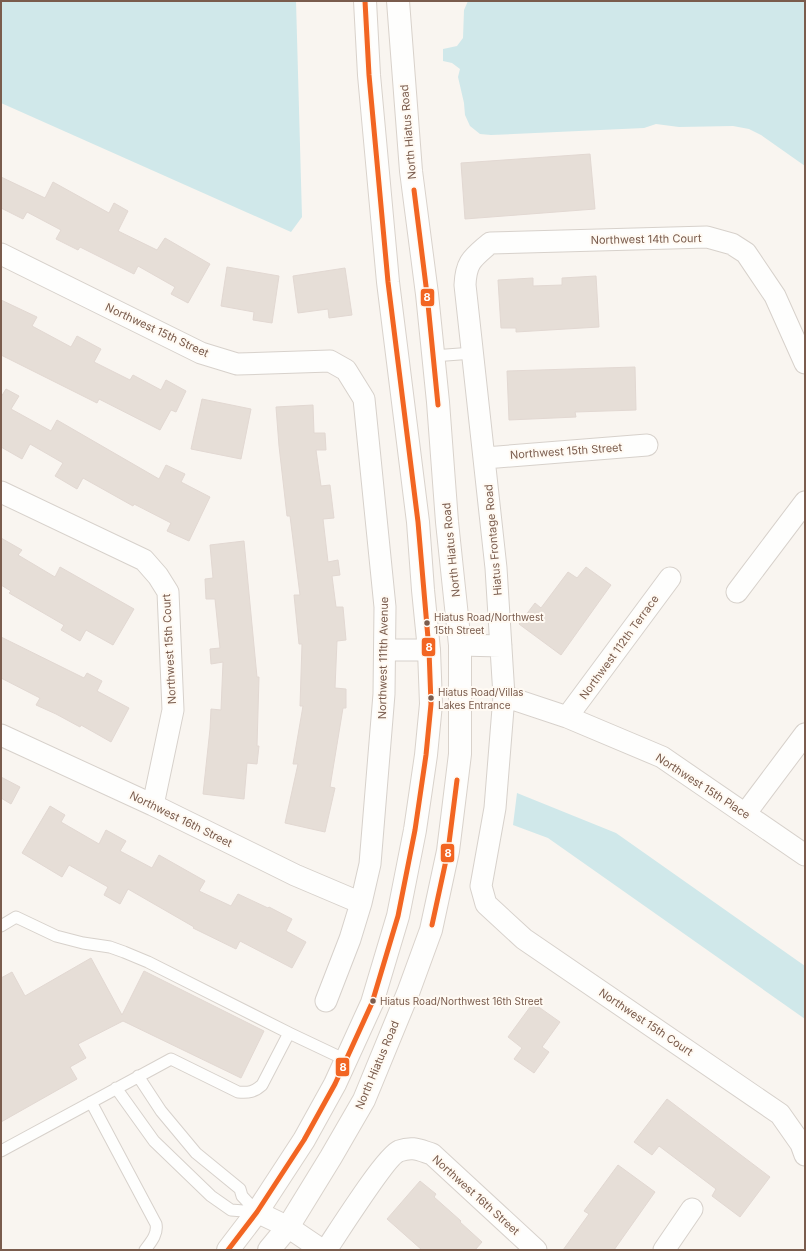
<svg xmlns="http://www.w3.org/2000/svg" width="806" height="1251" viewBox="0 0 806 1251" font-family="Inter,sans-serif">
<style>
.water{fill:#d0e8ea}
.building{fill:#e6ded7;stroke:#e2d8d2}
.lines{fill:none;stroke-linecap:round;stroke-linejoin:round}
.lane-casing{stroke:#d7d1cb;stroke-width:13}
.street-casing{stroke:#d7d1cb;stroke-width:23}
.secondary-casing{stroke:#d9d2cb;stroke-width:24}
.lane{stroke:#fefefd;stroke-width:11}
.street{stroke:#fefefd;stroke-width:21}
.secondary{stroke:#fefefd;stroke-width:22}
.bus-1-casing{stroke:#fffaf3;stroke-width:8}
.bus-1{stroke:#f26522;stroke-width:5}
.bus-dot{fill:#7a5c4d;stroke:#fffaf3;stroke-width:1.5}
.labels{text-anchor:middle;stroke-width:4;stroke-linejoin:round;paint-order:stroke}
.bus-label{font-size:10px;fill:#7a5c4d;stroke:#fffaf3;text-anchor:start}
.street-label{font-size:11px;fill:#7a5c4d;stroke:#fffaf3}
.line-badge{stroke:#fffaf3;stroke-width:1.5}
.badge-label{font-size:11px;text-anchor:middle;font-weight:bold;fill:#fff}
</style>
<rect width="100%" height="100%" fill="#f9f5f0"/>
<path class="water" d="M 1,1 L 296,1 L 302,217 L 291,232 L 1,103 Z
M 468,1 L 805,1 L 805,166 L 761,135 L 749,129 L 733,126 L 679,127 L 656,124 L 644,128 L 491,135 L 480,134 L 470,126 L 465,115 L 464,103 L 458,77 L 460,69 L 452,63 L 443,61 L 443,49 L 457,46 L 463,38 L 464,10 Z
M 517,793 L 616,833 L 805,966 L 805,1019 L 548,838 L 513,825 Z"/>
<path class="building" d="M 590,154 L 595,209 L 465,219 L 461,163 Z
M 1,177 L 45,198 L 53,182 L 109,213 L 114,203 L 128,211 L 118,231 L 157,250 L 165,238 L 210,264 L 188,303 L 171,294 L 175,287 L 138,266 L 134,274 L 80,247 L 78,250 L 56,239 L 61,230 L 27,212 L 23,219 L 1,208 Z
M 227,267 L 279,276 L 272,323 L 253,320 L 254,312 L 221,306 Z
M 345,268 L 352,315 L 329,318 L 328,309 L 298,313 L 293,276 Z
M 596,276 L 599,327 L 516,332 L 516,328 L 501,328 L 498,280 L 533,278 L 533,286 L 562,285 L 562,278 Z
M 1,300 L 37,317 L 32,326 L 71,347 L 77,336 L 101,349 L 94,362 L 130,380 L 133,375 L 161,390 L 166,380 L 186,391 L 176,412 L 171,410 L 160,430 L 99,399 L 97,403 L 1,355 Z
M 635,367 L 636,410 L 575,412 L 576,417 L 509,420 L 507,371 Z
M 6,389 L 19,396 L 11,409 L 51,431 L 57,420 L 159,479 L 166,465 L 185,474 L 181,482 L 210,497 L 189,541 L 167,531 L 171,523 L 134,504 L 133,506 L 83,478 L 77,489 L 55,476 L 63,463 L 30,444 L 22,459 L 1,447 L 1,397 Z
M 202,399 L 251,409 L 241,459 L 191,449 Z
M 313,405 L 314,433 L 325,433 L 326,450 L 316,450 L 321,486 L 330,485 L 334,518 L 323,519 L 328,562 L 338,560 L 340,575 L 332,576 L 336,607 L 343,607 L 346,640 L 337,641 L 335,688 L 346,689 L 346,708 L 343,708 L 330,787 L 335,788 L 325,832 L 285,823 L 298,764 L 293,764 L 303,706 L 300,706 L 302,644 L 299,644 L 294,595 L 300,595 L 290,516 L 287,516 L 279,446 L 276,407 Z
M 1,538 L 22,550 L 18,555 L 55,577 L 60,567 L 134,609 L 113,645 L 86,630 L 80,641 L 61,630 L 64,625 L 9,593 L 11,591 L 1,585 Z
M 244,541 L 257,677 L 259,677 L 257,746 L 259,746 L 257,764 L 247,763 L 244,799 L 203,794 L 210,729 L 211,709 L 221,710 L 223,662 L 211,664 L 210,649 L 220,648 L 215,599 L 206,599 L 205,579 L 213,578 L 210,545 Z
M 586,567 L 611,585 L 561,655 L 519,624 L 535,603 L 541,608 L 568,572 L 577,578 Z
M 1,637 L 84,678 L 87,673 L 102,681 L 97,691 L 129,708 L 111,742 L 81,725 L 80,727 L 56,714 L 36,705 L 40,698 L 1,678 Z
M 1,777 L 20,787 L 11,804 L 1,798 Z
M 50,806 L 65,815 L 61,822 L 99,844 L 106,830 L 126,841 L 120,851 L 152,868 L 159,855 L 205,881 L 199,891 L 231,906 L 238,894 L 268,908 L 269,907 L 292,919 L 286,931 L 306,942 L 292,968 L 240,941 L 236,949 L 193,928 L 194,927 L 128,889 L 120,904 L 104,895 L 108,887 L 69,865 L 62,877 L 22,853 Z
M 91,958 L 122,1015 L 144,971 L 264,1031 L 241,1078 L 123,1021 L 78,1044 L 86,1058 L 70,1067 L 77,1079 L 1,1122 L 1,978 L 12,972 L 25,996 Z
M 533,1003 L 560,1022 L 542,1047 L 549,1052 L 534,1073 L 514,1059 L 522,1048 L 508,1037 Z
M 667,1099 L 770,1177 L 740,1217 L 712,1196 L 716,1189 L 659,1146 L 652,1155 L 634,1142 Z
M 618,1165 L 655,1192 L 614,1250 L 563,1250 L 589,1214 L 584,1211 Z
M 420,1181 L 436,1194 L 434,1197 L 461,1221 L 460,1222 L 482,1242 L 475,1250 L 422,1250 L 387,1219 Z"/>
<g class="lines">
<defs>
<path id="lane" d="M 433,356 L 473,353
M 1,926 L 16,917 L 56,936 L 83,943 L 110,947 L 124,952 L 148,962 L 289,1033
M 116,1088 L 154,1141 L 211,1196 L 231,1210 L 257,1212 L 242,1196 L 240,1189 L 196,1153 L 161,1111 L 138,1076
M 91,1102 L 156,1224 C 158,1234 151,1242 145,1250
M 1,1151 L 171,1059 L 238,1092 C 249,1093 254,1092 262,1085 L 289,1033 L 346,1060"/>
<path id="street" d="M 1,254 L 201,353 L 237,364 L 330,361 L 346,370 L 364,399 L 385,607 L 384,694 L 370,864 L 361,903 L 350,939 L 326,1001
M 805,363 L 775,296 L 746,253 L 732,244 L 707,237 L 490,243 C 473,258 466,261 465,285 L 496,568 L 504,696 L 495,808 L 481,886 L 486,904 L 524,939 L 780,1114 L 801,1144 L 805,1155
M 485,458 L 647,445
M 1,492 L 144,560 L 158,576 L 168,592 L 173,710 L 153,805
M 737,592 L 805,502
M 460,645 L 501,646
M 385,650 L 429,650
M 504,696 L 567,717 L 662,757 L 805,855
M 567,717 L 670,578
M 1,735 L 153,805 L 295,875 L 361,903
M 745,814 L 805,734
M 257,1212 L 288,1227 L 322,1250
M 326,1250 C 337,1234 386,1156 399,1151 C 413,1146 419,1150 432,1154 L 536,1250
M 664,1250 L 692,1209"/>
<path id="secondary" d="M 228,1250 L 257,1212 L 304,1140 L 335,1084 L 372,1003 L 398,916 L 415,830 L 426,755 L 431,704 L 429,650 L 423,590 L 418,522 L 388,282 L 369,75 L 365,1
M 269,1250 L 288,1227 L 331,1157 L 364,1100 L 408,993 L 431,930 L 448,851 L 460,754 L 460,645 L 447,522 L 438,402 L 427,294 L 411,171 L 398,1"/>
</defs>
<use href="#lane" class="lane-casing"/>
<use href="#street" class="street-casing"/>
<use href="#secondary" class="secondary-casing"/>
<use href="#lane" class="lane"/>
<use href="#street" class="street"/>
<use href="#secondary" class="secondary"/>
<defs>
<path id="bus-1" d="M 414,190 L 427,294 L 438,405
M 432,925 L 448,851 L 457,780
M 228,1250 L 257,1212 L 304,1140 L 335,1084 L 372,1003 L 398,916 L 415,830 L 426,755 L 431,704 L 429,650 L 418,522 L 388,282 L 369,75 L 365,1"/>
</defs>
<use href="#bus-1" class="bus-1-casing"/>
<use href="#bus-1" class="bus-1"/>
</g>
<g class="bus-dot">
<circle cx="427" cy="623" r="3.5"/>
<circle cx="431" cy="698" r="3.5"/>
<circle cx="373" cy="1001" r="3.5"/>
</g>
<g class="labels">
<g class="bus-label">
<text x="434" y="621">Hiatus Road/Northwest<tspan x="434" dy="13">15th Street</tspan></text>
<text x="438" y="696">Hiatus Road/Villas<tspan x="438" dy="13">Lakes Entrance</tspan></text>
<text x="380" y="1005">Hiatus Road/Northwest 16th Street</text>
</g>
<g class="street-label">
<text transform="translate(408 132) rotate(-95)" y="4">North Hiatus Road</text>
<text transform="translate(646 239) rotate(-1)" y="4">Northwest 14th Court</text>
<text transform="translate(157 330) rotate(25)" y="4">Northwest 15th Street</text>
<text transform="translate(566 451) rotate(-4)" y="4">Northwest 15th Street</text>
<text transform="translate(493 540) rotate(-95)" y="4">Hiatus Frontage Road</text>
<text transform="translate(451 550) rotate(-96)" y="4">North Hiatus Road</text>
<text transform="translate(619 647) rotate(-54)" y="4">Northwest 112th Terrace</text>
<text transform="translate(169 649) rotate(-93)" y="4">Northwest 15th Court</text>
<text transform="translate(383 658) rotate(-89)" y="4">Northwest 111th Avenue</text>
<text transform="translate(703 786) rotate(33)" y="4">Northwest 15th Place</text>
<text transform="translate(181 819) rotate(26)" y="4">Northwest 16th Street</text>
<text transform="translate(646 1022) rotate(34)" y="4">Northwest 15th Court</text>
<text transform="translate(377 1065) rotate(-67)" y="4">North Hiatus Road</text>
<text transform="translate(476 1195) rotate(42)" y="4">Northwest 16th Street</text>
</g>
</g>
<g class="line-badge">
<rect x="420" y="288" width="15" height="19" rx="4" fill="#f26522"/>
<rect x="421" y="637" width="15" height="20" rx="4" fill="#f26522"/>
<rect x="440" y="843" width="15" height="20" rx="4" fill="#f26522"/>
<rect x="335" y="1057" width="15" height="20" rx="4" fill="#f26522"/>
</g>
<g class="badge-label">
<text x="427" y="301">8</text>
<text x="429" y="651">8</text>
<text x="448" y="857">8</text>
<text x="343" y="1071">8</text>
</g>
<rect width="806" height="1251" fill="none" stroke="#7a5c4d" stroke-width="4"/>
</svg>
